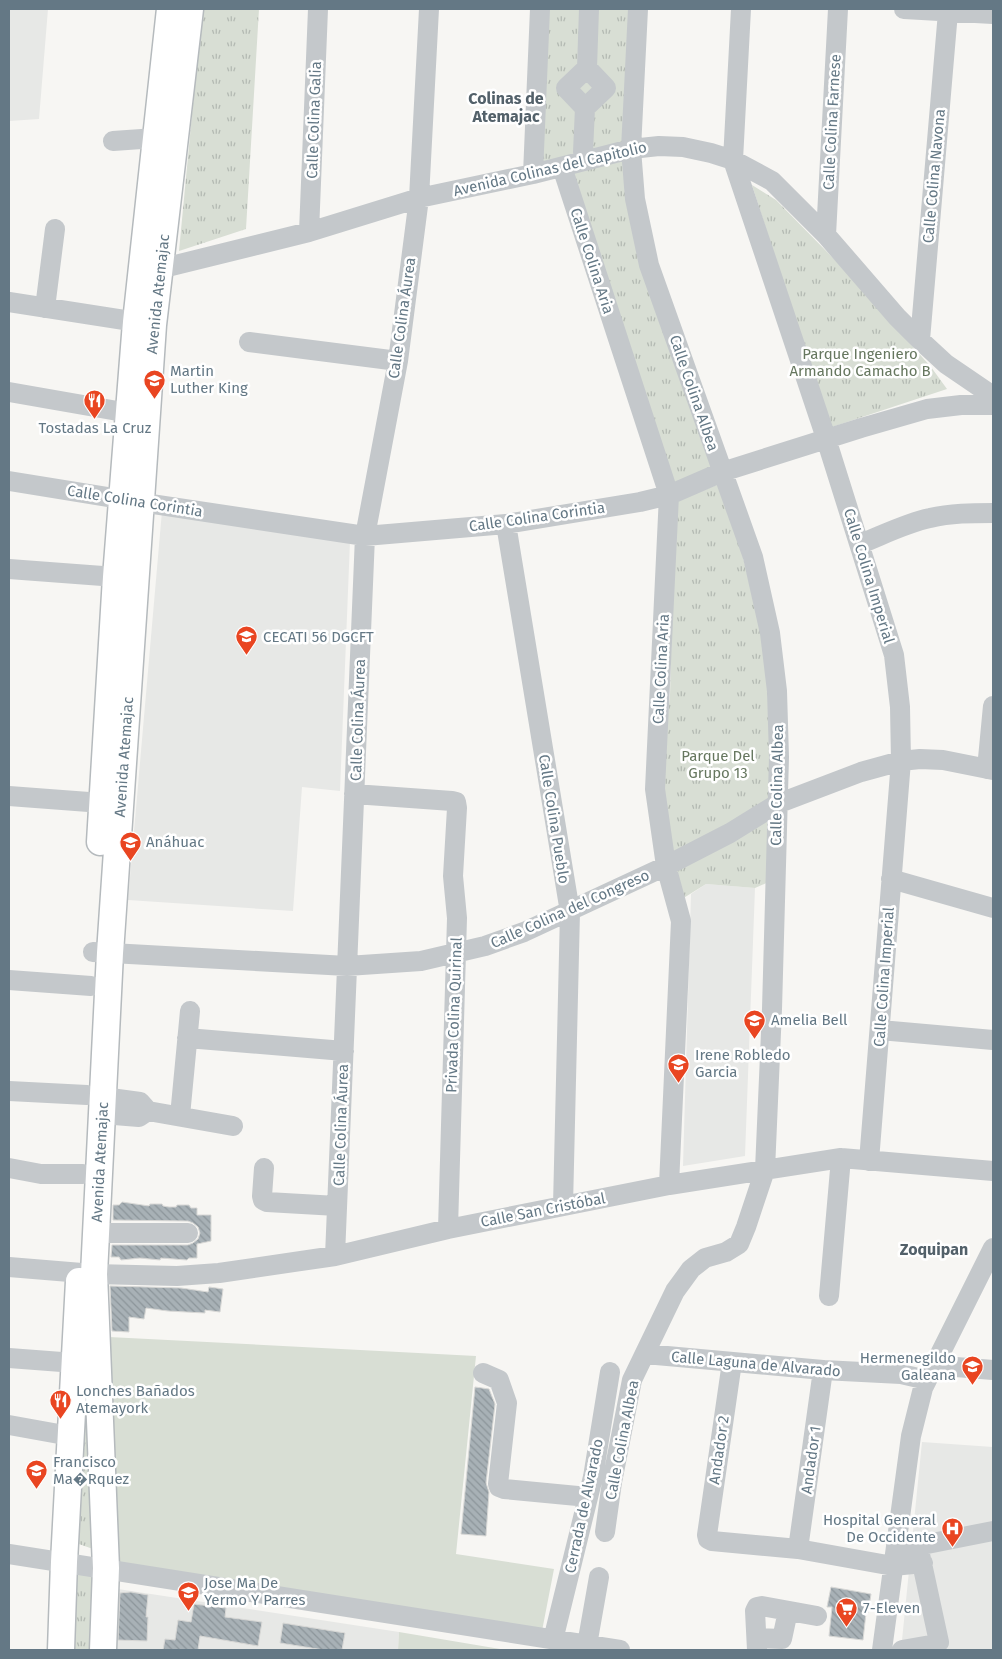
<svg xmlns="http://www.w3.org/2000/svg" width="1002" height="1659" viewBox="0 0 1002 1659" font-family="'Fira Sans',sans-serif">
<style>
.built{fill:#e7e8e6}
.grass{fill:#d8ded4}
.park{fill:url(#park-tufts)}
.building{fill:url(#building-back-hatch);stroke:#d8d8d6}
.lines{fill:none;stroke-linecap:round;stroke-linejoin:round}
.major-casing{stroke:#b5babd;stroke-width:29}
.minor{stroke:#c4c8cb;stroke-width:20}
.major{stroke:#fff;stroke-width:26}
.labels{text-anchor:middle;stroke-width:5;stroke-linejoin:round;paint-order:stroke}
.street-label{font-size:15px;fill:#647885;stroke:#fff}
.park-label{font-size:15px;fill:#66775f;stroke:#fff}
.poi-label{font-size:15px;fill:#647885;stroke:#fff;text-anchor:start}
.neighbourhood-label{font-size:16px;font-weight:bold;fill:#53616a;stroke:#fff}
</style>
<defs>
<pattern id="park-tufts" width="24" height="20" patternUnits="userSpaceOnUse" patternTransform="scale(1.25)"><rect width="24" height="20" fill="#d8ded4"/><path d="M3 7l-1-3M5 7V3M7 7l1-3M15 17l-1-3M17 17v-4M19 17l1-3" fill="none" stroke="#b3b9b2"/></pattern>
<pattern id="building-back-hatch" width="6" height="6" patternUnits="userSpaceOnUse" patternTransform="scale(1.25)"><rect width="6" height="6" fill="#a8b1b6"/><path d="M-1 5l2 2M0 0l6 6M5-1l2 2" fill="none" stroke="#8c959a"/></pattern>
</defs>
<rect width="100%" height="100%" fill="#f7f6f3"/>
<path class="built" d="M 9,9 L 48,9 L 39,119 L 9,121 Z
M 162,511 L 350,541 L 340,791 L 302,787 L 293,911 L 128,900 Z
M 706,884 L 755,888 L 745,1156 L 683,1166 L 691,894 Z
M 922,1442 L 993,1447 L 993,1650 L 901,1650 Z
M 118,1589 L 399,1632 L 398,1650 L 116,1650 Z"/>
<path class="grass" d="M 109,1337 L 476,1356 L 456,1554 L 554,1569 L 542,1631 L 119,1562 Z
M 399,1632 L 506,1650 L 398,1650 Z"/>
<path class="park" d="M 202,9 L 259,9 L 246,229 L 179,251 Z
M 547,9 L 633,9 L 626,142 L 540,164 Z
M 625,161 L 717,465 L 672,487 L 570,171 Z
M 752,185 L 776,200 L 835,260 L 931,367 L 947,389 L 829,428 Z
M 719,484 L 740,545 L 769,663 L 773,799 L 671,854 L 661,784 L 670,695 L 675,502 Z
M 773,816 L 771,881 L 755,888 L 706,884 L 682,899 L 673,870 Z
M 85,1282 L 93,1549 L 76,1543 Z
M 79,1574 L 103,1576 L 100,1650 L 69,1650 L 75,1581 Z"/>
<path class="building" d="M 122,1202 L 149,1206 L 150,1204 L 162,1204 L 163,1206 L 169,1207 L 176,1207 L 177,1205 L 189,1205 L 191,1208 L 197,1208 L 197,1215 L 211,1215 L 211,1241 L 197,1244 L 197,1258 L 189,1258 L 187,1260 L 161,1258 L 160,1260 L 140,1258 L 121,1260 L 119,1257 L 111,1257 L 112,1245 L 188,1245 L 193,1243 L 198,1239 L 200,1233 L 198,1227 L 193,1223 L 188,1221 L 113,1220 L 113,1205 L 119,1205 Z
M 110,1286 L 181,1288 L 208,1292 L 209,1287 L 223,1289 L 220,1312 L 205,1310 L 205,1313 L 168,1311 L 146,1308 L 144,1319 L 129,1317 L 129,1332 L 112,1331 Z
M 475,1387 L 489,1389 L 495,1404 L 486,1483 L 489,1492 L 486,1536 L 461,1534 Z
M 831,1587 L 871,1594 L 868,1613 L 866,1613 L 863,1640 L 829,1636 L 832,1607 L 827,1607 Z
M 131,1592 L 148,1595 L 146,1617 L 148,1617 L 147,1641 L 118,1640 L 120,1593 Z
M 194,1604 L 226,1608 L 225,1617 L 262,1622 L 258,1646 L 200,1636 L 198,1650 L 163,1650 L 165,1639 L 175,1640 L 178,1620 L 191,1622 Z
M 283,1623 L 345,1633 L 342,1650 L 324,1650 L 280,1643 Z"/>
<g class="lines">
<defs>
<path id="major" d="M 100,842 L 116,577 L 136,322 L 170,9
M 61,1650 L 64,1562 L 79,1281
M 103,1650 L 106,1568 L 94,1274 L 110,953 L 153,325 L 190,9"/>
</defs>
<use href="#major" class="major-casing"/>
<path class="minor" d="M 741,9 L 733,160 L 823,429 L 894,655 L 900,707 L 901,761 L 869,1161
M 904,9 L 993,14
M 587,68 L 606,88 L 585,108 L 566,88 Z
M 587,68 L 589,9
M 113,141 L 156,138
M 583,152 L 585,108
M 562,167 L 669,495 L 655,789 L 666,866 L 681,921 L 669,1185
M 533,174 L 540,9
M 309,232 L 318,9
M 826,235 L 838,9
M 147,272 L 309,232 L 419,198 L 533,174 L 631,149 L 659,146 L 683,147 L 711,153 L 733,160 L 772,181 L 826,235 L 897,317 L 920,340 L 946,364 L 993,396
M 9,302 L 150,324
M 45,308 L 55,229
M 920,340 L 948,12
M 249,342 L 398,361
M 9,392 L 129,413
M 9,481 L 139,502 L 365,536 L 506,524 L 640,502 L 669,495 L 722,472 L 861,428 L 927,409 L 961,405 L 993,405
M 506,524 L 570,912 L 563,1206
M 860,544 C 883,535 906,523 930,518 C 951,513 972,513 993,513
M 9,569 L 116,577
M 987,769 L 993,706
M 354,794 L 452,801 L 456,802 L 457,808 L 453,876 L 457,918 L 448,1229
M 9,796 L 102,803
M 891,879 L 993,908
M 93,952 L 347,966 L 421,961 L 485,946 L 524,932 L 666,866 L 730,833 L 777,804 L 861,772 L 901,761 L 920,759 L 943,760 L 993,770
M 9,980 L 91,986
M 880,1030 L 993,1040
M 187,1038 L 344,1051
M 9,1091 L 87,1095
M 103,1097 L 140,1102 L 148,1111 L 233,1126
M 102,1114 L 139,1117 L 148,1111
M 180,1116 L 190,1011
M 9,1168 L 41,1174 L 83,1174
M 264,1168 L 262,1196 L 263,1200 L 267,1202 L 337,1206
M 97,1233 L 188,1233
M 335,1256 L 365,536 L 398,361 L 419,198 L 429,9
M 9,1267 L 94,1274 L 177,1276 L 219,1273 L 335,1256 L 448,1229 L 669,1185 L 841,1158 L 993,1171
M 829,1296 L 841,1158
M 645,1354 L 823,1370 L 901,1374 L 927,1380
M 9,1358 L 75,1363
M 732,1362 L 707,1535 L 708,1539 L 712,1541 L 798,1549 L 893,1566 L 923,1563
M 935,1363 L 956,1367 L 993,1370
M 483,1373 L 499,1380 L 507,1403 L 498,1484 L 499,1487 L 504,1489 L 588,1497
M 9,1425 L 70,1436
M 605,1532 L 612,1482 L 632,1380 L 675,1291 L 691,1269 L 705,1258 L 726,1252 L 739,1244 L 746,1227 L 765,1170 L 772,1009 L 779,757 L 777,691 L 770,633 L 753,557 L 649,265 L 635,199 L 631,149 L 638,9
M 907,1548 L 993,1531
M 798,1549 L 823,1370
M 9,1554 L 620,1650
M 757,1638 L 782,1639 L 788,1611
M 553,1640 L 593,1477 L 610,1372
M 587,1645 L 599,1577
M 757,1650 L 755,1611 L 757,1607 L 762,1606 L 817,1616
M 882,1650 L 911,1436 L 923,1388 L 993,1248
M 902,1650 L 936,1644 L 939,1642 L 918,1545"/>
<use href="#major" class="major"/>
</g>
<defs>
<symbol id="school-pin" viewBox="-11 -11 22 30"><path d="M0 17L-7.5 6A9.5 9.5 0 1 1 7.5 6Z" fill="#e94521" stroke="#fff"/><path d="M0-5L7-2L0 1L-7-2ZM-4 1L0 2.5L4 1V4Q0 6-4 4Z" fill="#fff"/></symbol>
<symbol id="restaurant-pin" viewBox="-11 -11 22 30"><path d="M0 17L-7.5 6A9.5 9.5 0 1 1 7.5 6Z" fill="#e94521" stroke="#fff"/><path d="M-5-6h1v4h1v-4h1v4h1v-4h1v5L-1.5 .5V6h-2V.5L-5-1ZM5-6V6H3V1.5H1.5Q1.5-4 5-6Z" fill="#fff"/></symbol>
<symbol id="university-pin" viewBox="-11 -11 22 30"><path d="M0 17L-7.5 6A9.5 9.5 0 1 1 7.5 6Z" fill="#e94521" stroke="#fff"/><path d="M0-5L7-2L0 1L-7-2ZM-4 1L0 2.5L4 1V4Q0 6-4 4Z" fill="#fff"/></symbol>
<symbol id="hospital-pin" viewBox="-11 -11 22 30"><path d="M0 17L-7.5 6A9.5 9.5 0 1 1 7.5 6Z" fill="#e94521" stroke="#fff"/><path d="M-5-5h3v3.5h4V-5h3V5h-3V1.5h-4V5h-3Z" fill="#fff"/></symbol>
<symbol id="supermarket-pin" viewBox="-11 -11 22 30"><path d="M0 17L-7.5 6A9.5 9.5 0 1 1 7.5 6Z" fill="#e94521" stroke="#fff"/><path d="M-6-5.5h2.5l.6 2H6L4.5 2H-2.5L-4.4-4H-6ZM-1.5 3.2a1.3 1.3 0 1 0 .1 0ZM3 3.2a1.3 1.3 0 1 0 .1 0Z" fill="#fff"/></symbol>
</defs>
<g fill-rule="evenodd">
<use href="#school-pin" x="142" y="368" width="25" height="34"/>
<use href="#restaurant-pin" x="82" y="388" width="25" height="34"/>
<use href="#university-pin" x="234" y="624" width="25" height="34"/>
<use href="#school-pin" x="118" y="830" width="25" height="34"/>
<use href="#school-pin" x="742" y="1008" width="25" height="34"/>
<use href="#school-pin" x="666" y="1052" width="25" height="34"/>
<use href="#school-pin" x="960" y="1354" width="25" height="34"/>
<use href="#restaurant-pin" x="48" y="1388" width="25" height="34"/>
<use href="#school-pin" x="24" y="1458" width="25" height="34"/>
<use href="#hospital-pin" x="940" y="1516" width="25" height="34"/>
<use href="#school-pin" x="176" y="1580" width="25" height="34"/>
<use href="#supermarket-pin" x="834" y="1596" width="25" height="34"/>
</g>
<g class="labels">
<g class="street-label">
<text transform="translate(314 120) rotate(-88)" y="5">Calle Colina Galia</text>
<text transform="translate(832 122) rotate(-87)" y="5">Calle Colina Farnese</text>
<text transform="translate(550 169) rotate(-13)" y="5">Avenida Colinas del Capitolio</text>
<text transform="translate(934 176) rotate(-85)" y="5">Calle Colina Navona</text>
<text transform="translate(592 261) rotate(72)" y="5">Calle Colina Aria</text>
<text transform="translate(158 294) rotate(-84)" y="5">Avenida Atemajac</text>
<text transform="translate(402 318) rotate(-82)" y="5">Calle Colina Áurea</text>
<text transform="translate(694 393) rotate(71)" y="5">Calle Colina Albea</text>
<text transform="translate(135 501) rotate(9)" y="5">Calle Colina Corintia</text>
<text transform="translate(537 517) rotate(-8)" y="5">Calle Colina Corintia</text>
<text transform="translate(869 576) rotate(73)" y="5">Calle Colina Imperial</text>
<text transform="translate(661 669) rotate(-87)" y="5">Calle Colina Aria</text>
<text transform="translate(358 720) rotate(-88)" y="5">Calle Colina Áurea</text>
<text transform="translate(124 757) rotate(-86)" y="5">Avenida Atemajac</text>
<text transform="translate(777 785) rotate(-89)" y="5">Calle Colina Albea</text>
<text transform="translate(554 819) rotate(81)" y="5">Calle Colina Pueblo</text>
<text transform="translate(570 909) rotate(-24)" y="5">Calle Colina del Congreso</text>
<text transform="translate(884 977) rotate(-86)" y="5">Calle Colina Imperial</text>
<text transform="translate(454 1015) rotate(-88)" y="5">Privada Colina Quirinal</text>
<text transform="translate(341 1125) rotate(-88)" y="5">Calle Colina Áurea</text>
<text transform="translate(100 1162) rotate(-87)" y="5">Avenida Atemajac</text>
<text transform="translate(543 1210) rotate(-11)" y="5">Calle San Cristóbal</text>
<text transform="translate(756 1364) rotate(5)" y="5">Calle Laguna de Alvarado</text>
<text transform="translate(622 1440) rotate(-79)" y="5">Calle Colina Albea</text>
<text transform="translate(719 1450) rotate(-82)" y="5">Andador 2</text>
<text transform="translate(811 1460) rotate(-82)" y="5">Andador 1</text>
<text transform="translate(584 1506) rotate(-78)" y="5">Cerrada de Alvarado</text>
</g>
<g class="park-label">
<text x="860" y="359">Parque Ingeniero<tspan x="860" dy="17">Armando Camacho B</tspan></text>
<text x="718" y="761">Parque Del<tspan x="718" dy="17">Grupo 13</tspan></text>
</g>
<g class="poi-label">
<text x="170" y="376">Martin<tspan x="170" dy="17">Luther King</tspan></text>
<text x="95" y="433" text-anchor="middle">Tostadas La Cruz</text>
<text x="263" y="642">CECATI 56 DGCFT</text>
<text x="146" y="847">Anáhuac</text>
<text x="771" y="1025">Amelia Bell</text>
<text x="695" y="1060">Irene Robledo<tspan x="695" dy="17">Garcia</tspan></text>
<text x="956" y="1363" text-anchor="end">Hermenegildo<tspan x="956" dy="17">Galeana</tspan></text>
<text x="76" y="1396">Lonches Bañados<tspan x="76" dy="17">Atemayork</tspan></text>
<text x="53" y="1467">Francisco<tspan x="53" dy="17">Ma�Rquez</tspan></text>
<text x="936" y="1525" text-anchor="end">Hospital General<tspan x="936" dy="17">De Occidente</tspan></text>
<text x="204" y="1588">Jose Ma De<tspan x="204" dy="17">Yermo Y Parres</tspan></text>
<text x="863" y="1613">7-Eleven</text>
</g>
<g class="neighbourhood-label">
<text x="506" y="104">Colinas de<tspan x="506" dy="18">Atemajac</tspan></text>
<text x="934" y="1255">Zoquipan</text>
</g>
</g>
<rect width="1002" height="1659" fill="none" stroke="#647885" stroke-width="20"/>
</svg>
